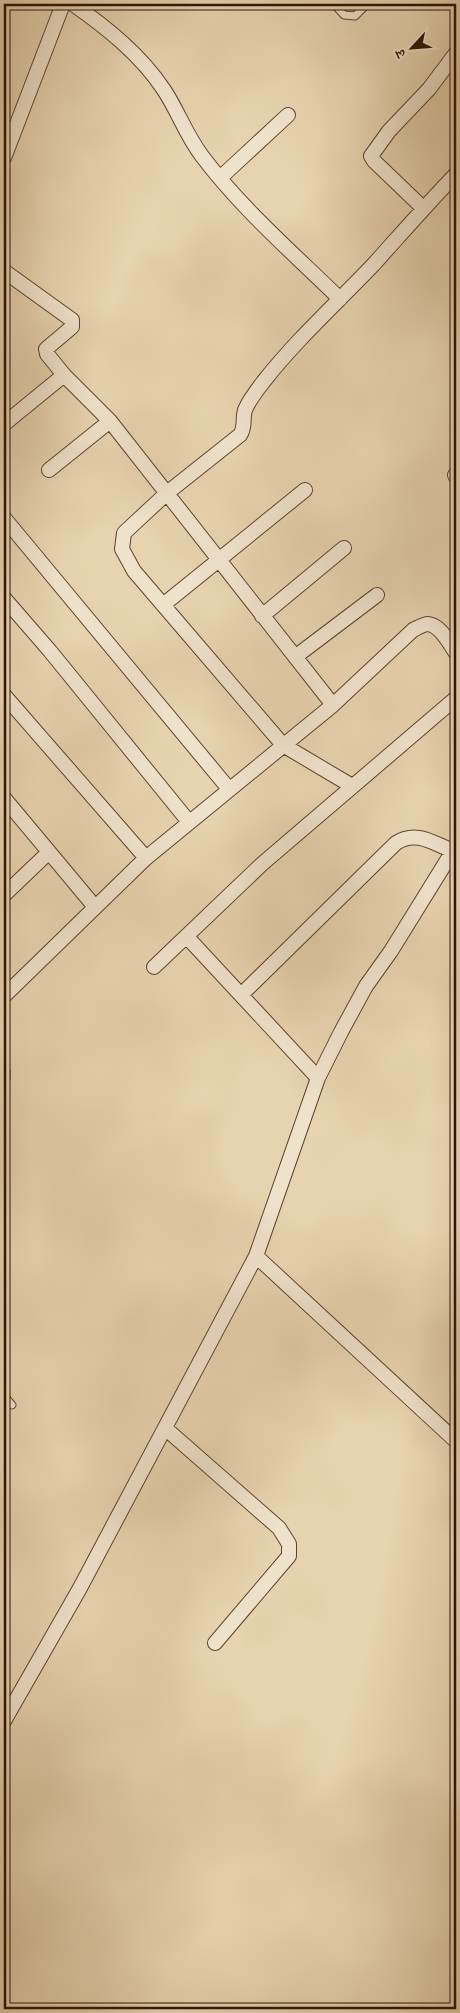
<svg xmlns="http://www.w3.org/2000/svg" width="460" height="2013" viewBox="0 0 460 2013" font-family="'Libre Caslon Text','Noto Serif Devanagari',serif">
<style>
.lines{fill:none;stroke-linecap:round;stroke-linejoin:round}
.lane-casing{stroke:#5c4330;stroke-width:9}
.street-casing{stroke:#5c4330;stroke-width:16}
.lane{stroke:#efe2cb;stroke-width:7}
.street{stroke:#efe2cb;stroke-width:14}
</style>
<rect width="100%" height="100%" fill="#e7d3af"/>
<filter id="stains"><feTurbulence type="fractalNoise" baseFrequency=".004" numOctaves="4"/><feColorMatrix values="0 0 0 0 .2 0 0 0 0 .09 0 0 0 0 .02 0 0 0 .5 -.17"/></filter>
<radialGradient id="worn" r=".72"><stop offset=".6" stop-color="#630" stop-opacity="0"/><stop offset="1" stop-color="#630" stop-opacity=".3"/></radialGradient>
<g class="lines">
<defs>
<path id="lane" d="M 334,4 L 344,15 L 355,16 L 367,4
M 4,1068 L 6,1071 L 6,1078 L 4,1080
M 4,1396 L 12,1405"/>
<path id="street" d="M 73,4 C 107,28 141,55 164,90 C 178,111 186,135 202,156 C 240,207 294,254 340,299
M 4,158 L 63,4
M 220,178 L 288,115
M 423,208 L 374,161 L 371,156 L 389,131 L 429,89 L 456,53
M 4,271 L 72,320 L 72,327 L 46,349 L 47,354 L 64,375 L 110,421 L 333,705
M 4,424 L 64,375
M 49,470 L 110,421
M 455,475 L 456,477
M 5,519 L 229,789
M 4,598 L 50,651 L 189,822
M 163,605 L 305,490
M 262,616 L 344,548
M 295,657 L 377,595
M 4,695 L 146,858
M 352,786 L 283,745 L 134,571 L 122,549 L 124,533 L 167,493 L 240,435 C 246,426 242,420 245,410 C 249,400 257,390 264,381 C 297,339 337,303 374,264 C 401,234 428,203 456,174
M 4,798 L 95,907
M 4,895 L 48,853
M 187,937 L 318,1078
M 154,967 L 262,864 L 456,698
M 241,995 L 396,843 C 416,830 433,843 453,851
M 4,996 L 146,858 L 333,705 L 413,630 C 417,628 424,624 428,624 C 441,625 450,645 456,653
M 256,1256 L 456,1441
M 165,1428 L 279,1528 L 289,1544 L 289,1556 L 215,1643
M 4,1721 L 80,1588 L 256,1256 L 318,1078 L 341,1032 L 366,986 L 391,951 L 456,846"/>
</defs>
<use href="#lane" class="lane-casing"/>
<use href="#street" class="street-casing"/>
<use href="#lane" class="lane"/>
<use href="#street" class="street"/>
</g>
<rect width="460" height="2013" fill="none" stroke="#e7d3af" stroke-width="20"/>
<rect x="5" y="5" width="450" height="2003" fill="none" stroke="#2d1306" stroke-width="2.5"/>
<rect x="10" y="10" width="440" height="1993" fill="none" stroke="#2d1306"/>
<g transform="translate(412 48) rotate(244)" stroke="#efe2cb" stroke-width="4" paint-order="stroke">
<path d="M0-4L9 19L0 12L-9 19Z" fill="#2d1306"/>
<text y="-8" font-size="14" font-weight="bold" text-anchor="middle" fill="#2d1306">उ</text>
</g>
<rect width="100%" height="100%" filter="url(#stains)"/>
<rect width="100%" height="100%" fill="url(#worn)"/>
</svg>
